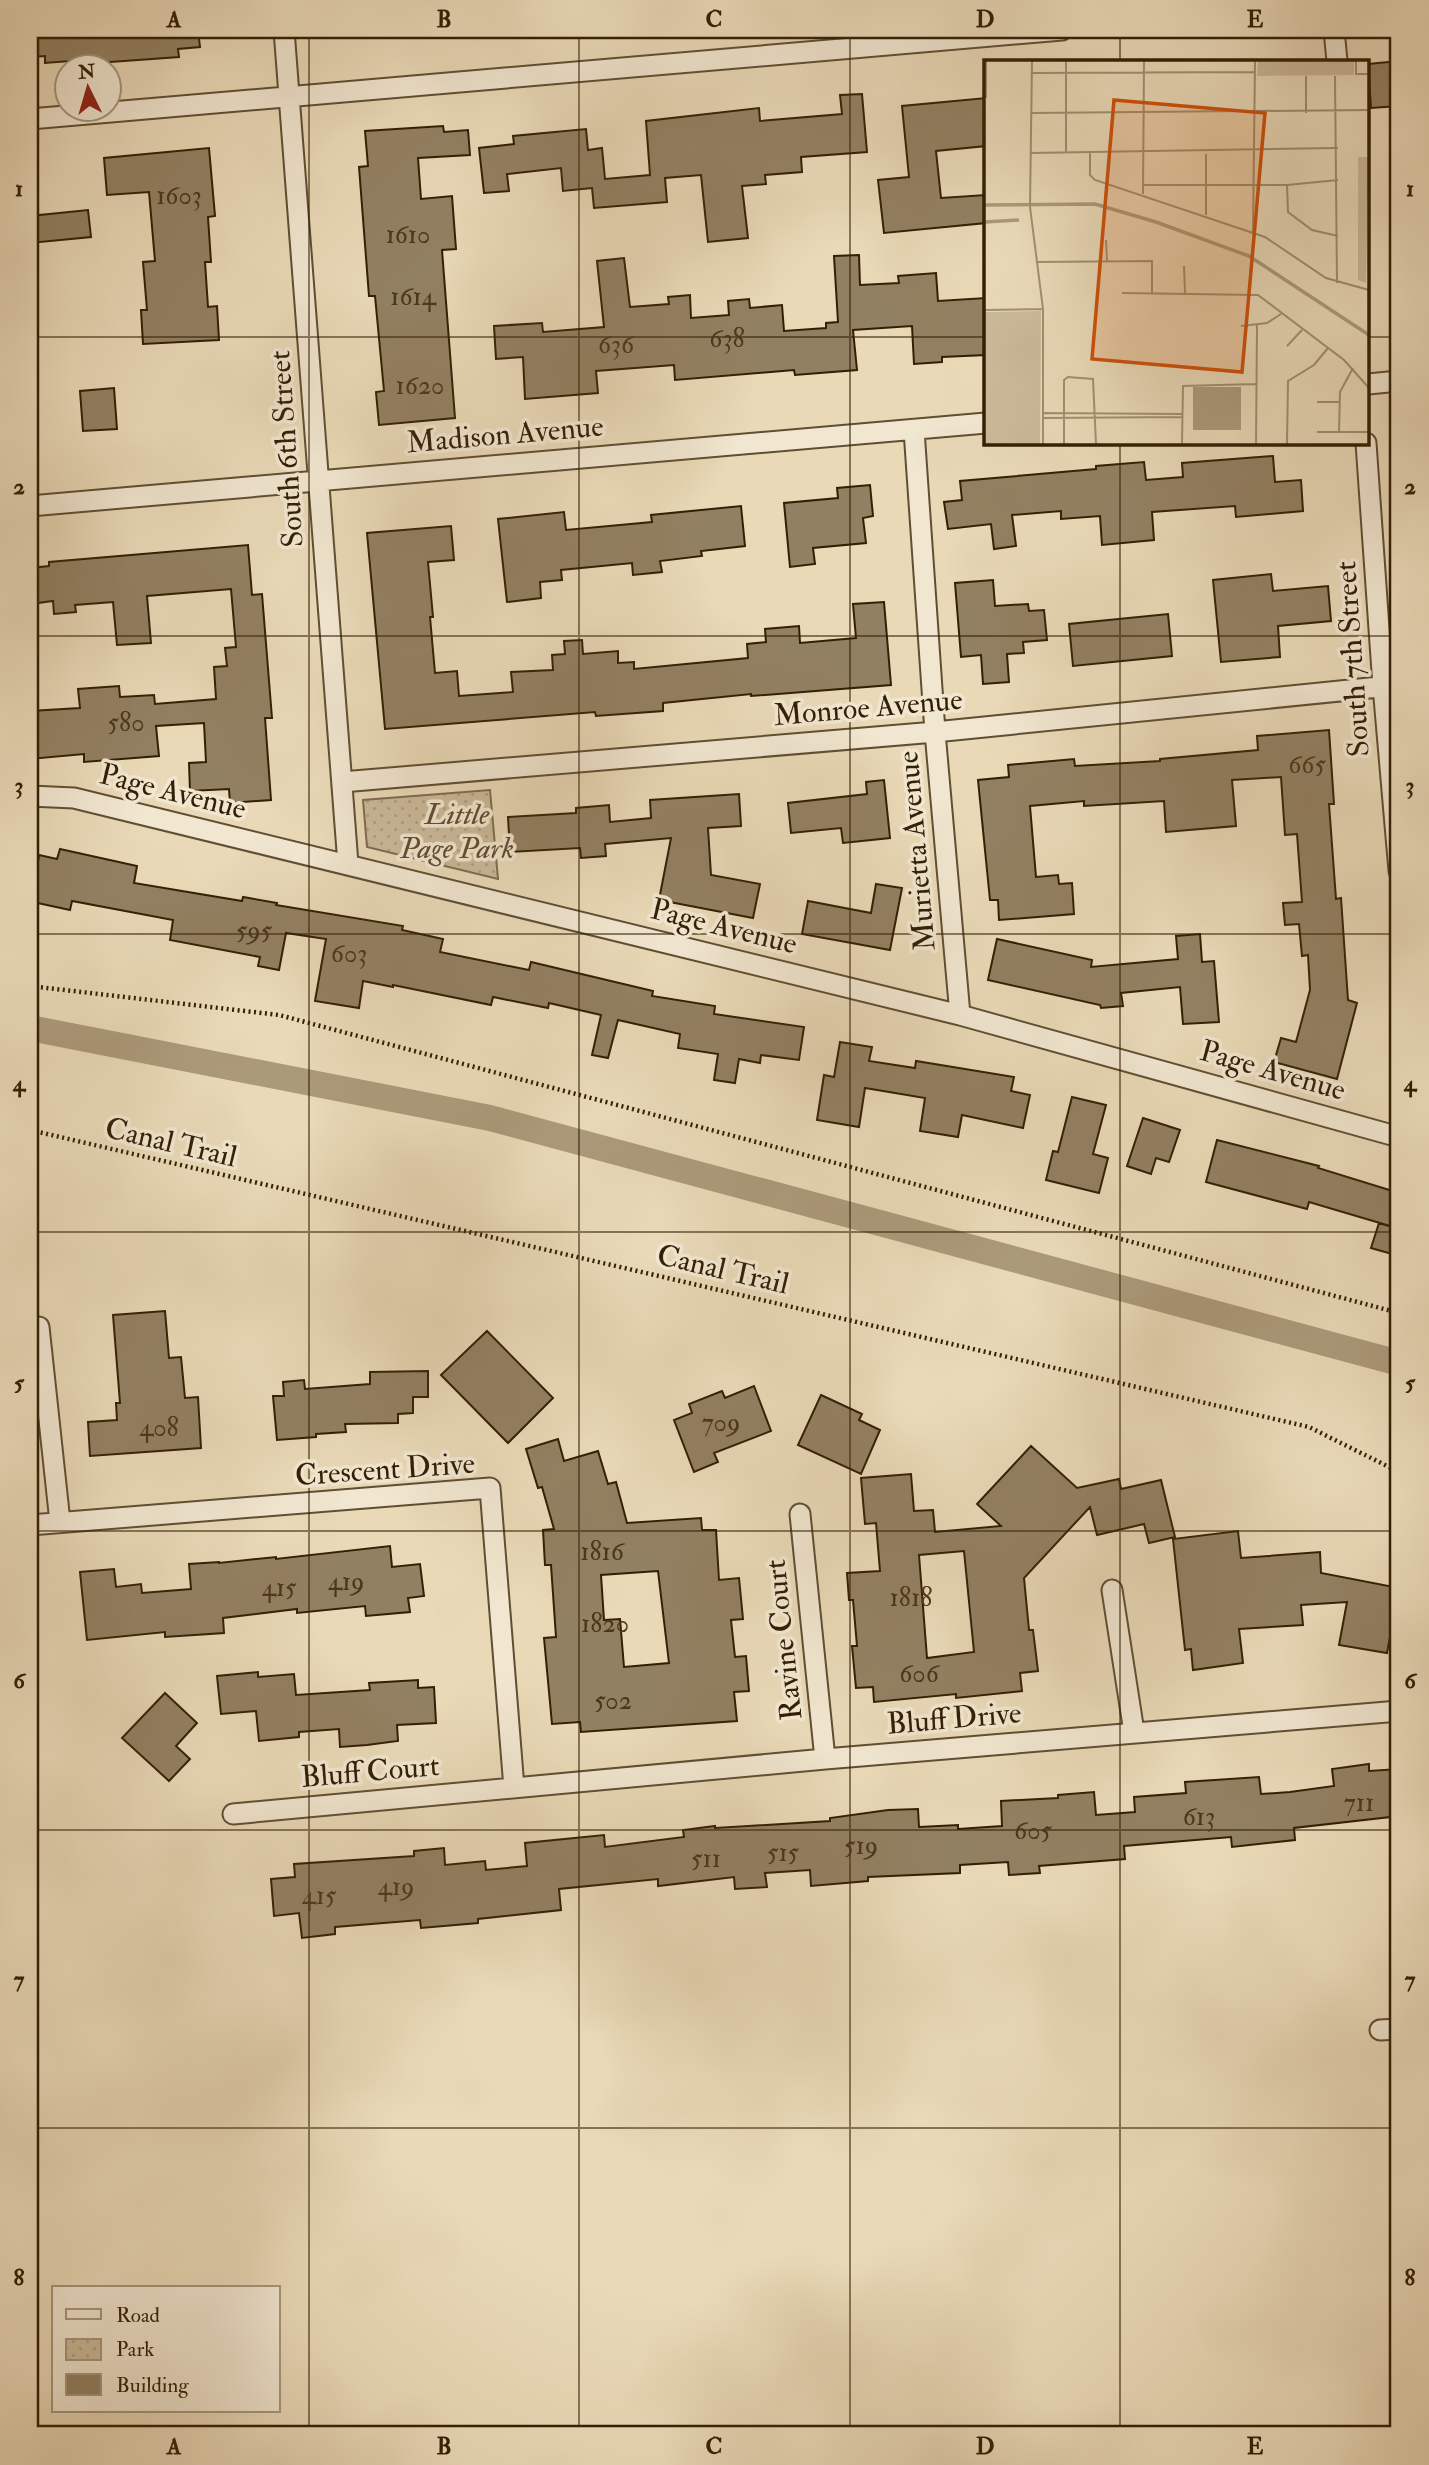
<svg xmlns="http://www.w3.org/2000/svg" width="1429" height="2465" viewBox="0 0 1429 2465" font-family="'IM FELL Double Pica',serif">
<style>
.park{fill:url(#park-dots);stroke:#7e6c4f;stroke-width:2}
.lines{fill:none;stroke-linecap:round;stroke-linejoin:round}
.canal{stroke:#ab9a7a;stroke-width:26}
.building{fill:#928062;stroke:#331f05;stroke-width:2;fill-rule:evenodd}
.street-casing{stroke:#604e32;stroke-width:23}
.path{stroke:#331f05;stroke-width:4.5;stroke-dasharray:2 3.5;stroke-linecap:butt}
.street{stroke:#f1e6d0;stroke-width:19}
.grid{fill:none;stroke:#331f05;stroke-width:2;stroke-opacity:0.55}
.labels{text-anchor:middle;stroke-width:7;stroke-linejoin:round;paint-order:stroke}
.number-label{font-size:26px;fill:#4b371c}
.street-label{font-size:30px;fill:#331f05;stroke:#f1e6d0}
.park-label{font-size:30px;font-style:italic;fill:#604d31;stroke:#f1e6d0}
.inset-river{fill:none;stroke:#ab9a7a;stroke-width:3.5}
.inset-road{fill:none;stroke:#a08f70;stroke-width:2}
.view{fill:#cd500b;fill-opacity:0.15;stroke:#cd500b;stroke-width:3.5}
.inset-edge{fill:none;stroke:#331f05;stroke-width:3.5}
.neatline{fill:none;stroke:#331f05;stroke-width:2.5}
.grid-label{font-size:23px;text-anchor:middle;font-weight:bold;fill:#331f05}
</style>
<defs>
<pattern id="park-dots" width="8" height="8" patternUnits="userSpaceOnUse" patternTransform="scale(1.75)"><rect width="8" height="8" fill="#cab999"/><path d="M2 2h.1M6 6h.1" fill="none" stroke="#ae9f82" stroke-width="1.8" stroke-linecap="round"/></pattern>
</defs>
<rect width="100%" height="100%" fill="#e9d9b7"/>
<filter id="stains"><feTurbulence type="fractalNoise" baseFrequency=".00286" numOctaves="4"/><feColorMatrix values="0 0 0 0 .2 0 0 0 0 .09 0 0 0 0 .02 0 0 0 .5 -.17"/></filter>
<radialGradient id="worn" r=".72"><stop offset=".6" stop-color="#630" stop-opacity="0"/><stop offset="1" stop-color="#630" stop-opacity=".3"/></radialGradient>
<path class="park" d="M 490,790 L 498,879 L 367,847 L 363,800 Z"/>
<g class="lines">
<path class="canal" d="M 30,1028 L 490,1118 L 1399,1363"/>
</g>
<path class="building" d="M 49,30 L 198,30 L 200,47 L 178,49 L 179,57 L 97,63 L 97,59 L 45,63 L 45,56 L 30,57 L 30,31 Z
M 1399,61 L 1399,106 L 1371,108 L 1368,64 Z
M 862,94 L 867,152 L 801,157 L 802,172 L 765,175 L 766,184 L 742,186 L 748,238 L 708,242 L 701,175 L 665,178 L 667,202 L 594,208 L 592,188 L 563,191 L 561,168 L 507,174 L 509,191 L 484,193 L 479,148 L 514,144 L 513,136 L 586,129 L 588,150 L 602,148 L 605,179 L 650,175 L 646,121 L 759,108 L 760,121 L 842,114 L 840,95 Z
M 986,98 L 986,146 L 936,151 L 941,198 L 986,195 L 986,223 L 884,233 L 878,180 L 909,177 L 902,106 Z
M 443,126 L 444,132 L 468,130 L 470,155 L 418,158 L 421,199 L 452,196 L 456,249 L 442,250 L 455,418 L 379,425 L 376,392 L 384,391 L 375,296 L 369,296 L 359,167 L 368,166 L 365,131 Z
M 209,148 L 215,216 L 208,217 L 211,262 L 205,262 L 208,307 L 217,306 L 219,340 L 143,344 L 141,310 L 147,310 L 143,262 L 155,261 L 149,192 L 107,195 L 104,158 Z
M 88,210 L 91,237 L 30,243 L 30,216 Z
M 859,255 L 860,285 L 899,283 L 898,276 L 936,273 L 938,301 L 986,298 L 986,355 L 942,357 L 942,362 L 914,364 L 912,326 L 853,330 L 857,370 L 795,375 L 794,370 L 675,380 L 674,365 L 596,371 L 598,393 L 525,399 L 523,357 L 496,359 L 494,326 L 542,323 L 543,332 L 604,327 L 597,261 L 624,258 L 630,307 L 669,304 L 668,297 L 690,295 L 691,318 L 729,315 L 728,301 L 749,299 L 750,308 L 782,305 L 784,331 L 826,328 L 826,323 L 838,322 L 834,256 Z
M 114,388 L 117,429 L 83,431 L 80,391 Z
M 1273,456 L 1275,482 L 1301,480 L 1303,511 L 1236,517 L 1235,506 L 1152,512 L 1154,540 L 1102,545 L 1100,516 L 1061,519 L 1061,511 L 1012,515 L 1016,546 L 994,549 L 991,524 L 948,529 L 944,502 L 962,500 L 960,481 L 1096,469 L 1096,466 L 1144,462 L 1146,480 L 1183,477 L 1182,463 Z
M 870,485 L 873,516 L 863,518 L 866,543 L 813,548 L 815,564 L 790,567 L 784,503 L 838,498 L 837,488 Z
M 741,506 L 745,546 L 701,551 L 702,556 L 660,561 L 662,572 L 633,575 L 632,563 L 561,570 L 562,580 L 540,582 L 541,598 L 507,602 L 498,519 L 564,512 L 566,530 L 652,522 L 651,515 Z
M 451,526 L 454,560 L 428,562 L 433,617 L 430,617 L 435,673 L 457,671 L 459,696 L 513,692 L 511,672 L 553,670 L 552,655 L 565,654 L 564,641 L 582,640 L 583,654 L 618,651 L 618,663 L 634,662 L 634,669 L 748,658 L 747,644 L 766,642 L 765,629 L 799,626 L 800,643 L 856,638 L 853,604 L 884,602 L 891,685 L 751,696 L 751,694 L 663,703 L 663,711 L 596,716 L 595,712 L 385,729 L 367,533 Z
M 248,545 L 252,595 L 262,594 L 272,718 L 265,718 L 271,800 L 230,803 L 229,789 L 190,791 L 189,763 L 206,762 L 204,723 L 156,726 L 159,756 L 84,762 L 84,754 L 30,759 L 30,711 L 80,708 L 78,689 L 119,686 L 120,697 L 154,695 L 155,704 L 216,699 L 214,667 L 227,666 L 225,648 L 236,647 L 231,589 L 147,596 L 151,643 L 117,645 L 113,602 L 75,605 L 76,612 L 54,614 L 53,601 L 30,604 L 30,568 L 49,566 L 49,562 Z
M 1271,574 L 1273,591 L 1328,586 L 1331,621 L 1278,626 L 1280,657 L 1221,662 L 1213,580 Z
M 993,580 L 995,606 L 1028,604 L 1029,611 L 1044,610 L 1047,640 L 1023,642 L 1024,653 L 1007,654 L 1009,682 L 983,684 L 981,655 L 961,657 L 955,583 Z
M 1168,614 L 1172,656 L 1073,666 L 1069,624 Z
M 1329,730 L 1334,804 L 1329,804 L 1336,899 L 1341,898 L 1348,1000 L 1357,1003 L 1337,1079 L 1274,1062 L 1281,1038 L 1296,1042 L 1310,990 L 1308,955 L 1302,956 L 1299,924 L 1285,925 L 1283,903 L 1302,902 L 1297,834 L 1285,835 L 1281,777 L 1232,780 L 1236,826 L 1166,832 L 1164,801 L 1084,806 L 1084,801 L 1030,806 L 1036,877 L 1058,875 L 1059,884 L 1072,883 L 1074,914 L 999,920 L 998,900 L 990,900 L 978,780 L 1009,777 L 1008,765 L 1074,759 L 1075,766 L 1160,761 L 1160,759 L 1258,750 L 1257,736 Z
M 884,780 L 890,838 L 843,843 L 841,828 L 791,833 L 788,803 L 867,794 L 866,782 Z
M 739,794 L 741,826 L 708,828 L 711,875 L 760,884 L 753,918 L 659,900 L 671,838 L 605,844 L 606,856 L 581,858 L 580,848 L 510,852 L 508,817 L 576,813 L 576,808 L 609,805 L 610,822 L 651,818 L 650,800 Z
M 60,849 L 137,866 L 134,883 L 242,901 L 243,897 L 277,903 L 276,905 L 403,926 L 402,930 L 443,939 L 440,952 L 529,970 L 531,962 L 653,991 L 652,996 L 715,1006 L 714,1014 L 804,1027 L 799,1060 L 761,1055 L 760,1063 L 739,1059 L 735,1083 L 714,1080 L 718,1054 L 678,1048 L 680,1034 L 618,1020 L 608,1058 L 592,1055 L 601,1015 L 549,1003 L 548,1008 L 493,997 L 491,1005 L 393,985 L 393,987 L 363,981 L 359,1008 L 315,1001 L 326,939 L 286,933 L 279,970 L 258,966 L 260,957 L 170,940 L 173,920 L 72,901 L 70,910 L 33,902 L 35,892 L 30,891 L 30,866 L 37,868 L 39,855 L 57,859 Z
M 876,884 L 902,888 L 890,950 L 802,934 L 808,901 L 871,913 Z
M 1200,934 L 1202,962 L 1214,961 L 1219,1022 L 1183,1024 L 1180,987 L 1121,993 L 1123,1006 L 1101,1008 L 1100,1005 L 988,980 L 997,939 L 1092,960 L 1091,967 L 1178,959 L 1176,936 Z
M 840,1042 L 872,1047 L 869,1061 L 915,1068 L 916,1061 L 1014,1077 L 1011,1091 L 1030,1095 L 1023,1128 L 962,1115 L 958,1137 L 920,1131 L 925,1098 L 865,1088 L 859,1127 L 817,1120 L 824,1075 L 834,1077 Z
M 1072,1097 L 1106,1105 L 1093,1154 L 1108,1158 L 1099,1193 L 1046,1180 L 1053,1151 L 1058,1152 Z
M 1143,1118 L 1180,1130 L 1169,1162 L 1156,1158 L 1151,1174 L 1127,1166 Z
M 1217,1140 L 1319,1166 L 1318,1168 L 1399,1193 L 1390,1226 L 1309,1202 L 1307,1209 L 1206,1182 Z
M 1379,1223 L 1399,1229 L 1399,1256 L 1371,1248 Z
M 165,1311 L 169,1358 L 181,1357 L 185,1398 L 198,1397 L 201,1448 L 90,1456 L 88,1422 L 117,1420 L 116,1403 L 120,1403 L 113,1315 Z
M 487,1331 L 553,1398 L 508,1443 L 441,1375 Z
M 428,1371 L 428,1397 L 413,1397 L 413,1413 L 398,1414 L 398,1423 L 345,1424 L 346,1432 L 316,1434 L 316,1437 L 277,1440 L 273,1396 L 284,1396 L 283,1382 L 304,1380 L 305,1389 L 370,1384 L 370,1372 Z
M 754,1386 L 771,1431 L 714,1453 L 718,1462 L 694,1472 L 674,1420 L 692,1413 L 689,1404 L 722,1391 L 725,1398 Z
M 821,1395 L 862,1414 L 859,1420 L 880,1430 L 861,1474 L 798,1445 Z
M 558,1439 L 564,1461 L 598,1451 L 608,1484 L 616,1482 L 627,1523 L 701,1518 L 702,1530 L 716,1530 L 719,1580 L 739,1578 L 743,1619 L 731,1620 L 735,1657 L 746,1656 L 749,1691 L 734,1692 L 737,1721 L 581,1732 L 580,1722 L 552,1724 L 544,1638 L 556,1637 L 551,1565 L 545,1565 L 543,1530 L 554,1529 L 542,1487 L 538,1488 L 526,1449 ZM 658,1571 L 669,1663 L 624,1667 L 620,1619 L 604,1620 L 601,1575 Z
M 1031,1446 L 1077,1488 L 1119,1479 L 1121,1489 L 1161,1480 L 1175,1537 L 1149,1543 L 1144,1524 L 1097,1535 L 1090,1507 L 1024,1578 L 1029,1630 L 1033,1630 L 1038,1671 L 1020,1673 L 1022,1691 L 956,1698 L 956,1694 L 874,1702 L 873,1687 L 856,1688 L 852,1646 L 857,1646 L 853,1600 L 849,1600 L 847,1573 L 880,1571 L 876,1523 L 865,1524 L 861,1478 L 911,1474 L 914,1511 L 933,1510 L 935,1532 L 1001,1526 L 977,1504 ZM 964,1551 L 974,1652 L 927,1658 L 919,1555 Z
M 1238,1531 L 1241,1558 L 1320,1552 L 1321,1573 L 1399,1588 L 1387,1653 L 1339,1645 L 1347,1602 L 1301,1605 L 1303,1625 L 1239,1629 L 1243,1663 L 1193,1670 L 1191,1649 L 1185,1650 L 1173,1539 Z
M 390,1546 L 392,1567 L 420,1564 L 424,1596 L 408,1598 L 410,1612 L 366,1616 L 365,1606 L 297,1613 L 297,1609 L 223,1618 L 224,1633 L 165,1637 L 165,1632 L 87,1640 L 80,1572 L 114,1569 L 116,1587 L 141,1584 L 142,1593 L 191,1589 L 189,1564 L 219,1562 L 219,1563 L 276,1557 L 276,1559 Z
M 258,1672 L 258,1677 L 294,1674 L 296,1695 L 370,1690 L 369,1683 L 418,1680 L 418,1688 L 434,1687 L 436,1723 L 397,1725 L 398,1741 L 367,1745 L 340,1747 L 339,1729 L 299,1732 L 299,1737 L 259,1741 L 256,1711 L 221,1714 L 217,1676 Z
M 165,1693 L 197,1723 L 176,1746 L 190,1759 L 169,1781 L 122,1738 Z
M 1369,1764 L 1369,1771 L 1399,1769 L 1399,1816 L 1294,1828 L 1295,1840 L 1232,1847 L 1231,1837 L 1124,1846 L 1125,1859 L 1039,1866 L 1040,1873 L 1009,1875 L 1008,1862 L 960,1865 L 960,1873 L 868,1877 L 868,1881 L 811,1886 L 810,1870 L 765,1873 L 767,1887 L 735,1889 L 734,1877 L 658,1886 L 658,1879 L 559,1889 L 561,1910 L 478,1919 L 478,1923 L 421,1928 L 420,1920 L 335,1927 L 335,1934 L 302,1938 L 299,1913 L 274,1916 L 271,1879 L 295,1877 L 294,1864 L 414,1856 L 414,1851 L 444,1848 L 445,1865 L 485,1861 L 486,1870 L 527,1866 L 525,1843 L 604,1835 L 605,1847 L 684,1837 L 683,1830 L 715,1826 L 715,1828 L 830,1821 L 830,1818 L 888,1810 L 918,1809 L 919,1827 L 958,1825 L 958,1829 L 1002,1826 L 1001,1801 L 1058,1798 L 1058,1795 L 1094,1792 L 1096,1815 L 1135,1812 L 1134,1797 L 1186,1793 L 1185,1782 L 1259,1777 L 1261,1794 L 1290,1792 L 1334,1786 L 1332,1769 Z"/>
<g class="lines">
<defs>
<path id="street" d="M 284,30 L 348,864
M 1334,30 L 1337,61
M 30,119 L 1062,30
M 1368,384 L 1399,381
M 914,430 L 935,732 L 960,1015
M 1366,443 L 1383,686 L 1399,871
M 30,506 L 986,423
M 342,782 L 935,732 L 1399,685
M 30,796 L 74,798 L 960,1015 L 1399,1137
M 39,1327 L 60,1522
M 800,1514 L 825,1759
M 30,1525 L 490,1488 L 514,1788
M 1112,1590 L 1134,1732
M 233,1814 L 825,1759 L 1399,1711
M 1380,2030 L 1399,2029"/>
</defs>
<use href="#street" class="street-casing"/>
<path class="path" d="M 30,986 L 279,1015 L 1399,1313
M 30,1130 L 1309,1427 L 1399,1472"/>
<use href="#street" class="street"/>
</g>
<path class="grid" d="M 309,30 L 309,2435M 579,30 L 579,2435M 850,30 L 850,2435M 1120,30 L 1120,61M 30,337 L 986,337M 1368,337 L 1399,337M 1120,443 L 1120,2435M 30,636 L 1399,636M 30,934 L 1399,934M 30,1232 L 1399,1232M 30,1531 L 1399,1531M 30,1830 L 1399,1830M 30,2128 L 1399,2128"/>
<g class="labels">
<g class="number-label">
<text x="179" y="204">1603</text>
<text x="408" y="243">1610</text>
<text x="413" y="305">1614</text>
<text x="727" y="347">638</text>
<text x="616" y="353">636</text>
<text x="420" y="394">1620</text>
<text x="126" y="731">580</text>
<text x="1307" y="773">665</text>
<text x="254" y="939">595</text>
<text x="349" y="962">603</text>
<text x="721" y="1431">709</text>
<text x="159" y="1436">408</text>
<text x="602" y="1560">1816</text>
<text x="346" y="1590">419</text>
<text x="279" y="1596">415</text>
<text x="911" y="1606">1818</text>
<text x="605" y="1632">1820</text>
<text x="919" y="1682">606</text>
<text x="613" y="1709">502</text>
<text x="1359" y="1811">711</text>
<text x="1199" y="1825">613</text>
<text x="1033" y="1839">605</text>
<text x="861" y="1854">519</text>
<text x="783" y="1861">515</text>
<text x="706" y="1867">511</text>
<text x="396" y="1895">419</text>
<text x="319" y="1904">415</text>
</g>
<g class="street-label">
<text transform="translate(505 434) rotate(-5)" y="10">Madison Avenue</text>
<text transform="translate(286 449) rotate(-94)" y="10">South 6th Street</text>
<text transform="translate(1352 659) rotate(-94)" y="10">South 7th Street</text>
<text transform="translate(868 707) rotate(-5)" y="10">Monroe Avenue</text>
<text transform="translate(173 791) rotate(14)" y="10">Page Avenue</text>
<text transform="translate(916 851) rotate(-95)" y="10">Murietta Avenue</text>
<text transform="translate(724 926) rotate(14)" y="10">Page Avenue</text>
<text transform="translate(1273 1070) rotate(16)" y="10">Page Avenue</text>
<text transform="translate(171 1142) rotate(13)" y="10">Canal Trail</text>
<text transform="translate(723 1269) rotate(13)" y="10">Canal Trail</text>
<text transform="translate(385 1469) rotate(-4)" y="10">Crescent Drive</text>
<text transform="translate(783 1640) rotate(-96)" y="10">Ravine Court</text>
<text transform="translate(954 1718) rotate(-5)" y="10">Bluff Drive</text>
<text transform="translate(370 1771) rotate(-5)" y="10">Bluff Court</text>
</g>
<g class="park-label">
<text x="457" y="824">Little<tspan x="457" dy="34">Page Park</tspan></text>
</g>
</g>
<g transform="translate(984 60)">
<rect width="385" height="385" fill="#e9d9b7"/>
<path d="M 57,251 L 56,384 L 0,384 L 0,252 Z" fill="#cab999"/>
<path d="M 274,1 L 370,1 L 370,15 L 273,16 Z" fill="#cab999"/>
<path d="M 305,1 L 365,1 L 356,6 L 313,6 ZM 374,97 L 385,97 L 382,223 L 374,220 Z" fill="#cab999"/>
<path d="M 209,327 L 257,327 L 257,370 L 209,370 Z" fill="#ab9a7a"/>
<path class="inset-river" d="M 0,145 L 111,144 L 172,162 L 265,196 L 385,275M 0,162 L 35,160"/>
<path class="inset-road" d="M 48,1 L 46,147 L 59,249 L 59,384M 372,1 L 372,14 L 385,14M 48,13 L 271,12M 351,16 L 353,223M 2,38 L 2,1M 48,53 L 385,50M 322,53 L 322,16M 47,93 L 354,88M 82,93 L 82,1M 106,93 L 106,115 L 111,120 L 281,177 L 342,218 L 385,230M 159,125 L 303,125 L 354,120M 303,125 L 304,152 L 328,170 L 354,176M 159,134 L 160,1M 222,155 L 222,94M 269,173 L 271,1M 122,180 L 123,201M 53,202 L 168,201 L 168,233M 200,206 L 201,233M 138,233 L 274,235 L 360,300 L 385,328M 0,250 L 59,249M 257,266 L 283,263 L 297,254M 303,286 L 318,270M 333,342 L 355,342M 60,353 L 198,354M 59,358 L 198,357M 333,372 L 385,372M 355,372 L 356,332 L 369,308M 80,384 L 80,320 L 84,317 L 109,319 L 112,384M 198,384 L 199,326 L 272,324M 272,384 L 273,265M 303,384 L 304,321 L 330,305 L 344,288"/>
<path class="view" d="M 130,40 L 281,53 L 258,312 L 108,299 Z"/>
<rect width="385" height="385" class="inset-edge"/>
</g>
<rect width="1429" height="2465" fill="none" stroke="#e9d9b7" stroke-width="77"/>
<rect x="52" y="2286" width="228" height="126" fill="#f1e6d0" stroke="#a5967f" stroke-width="2"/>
<rect x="66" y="2309" width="35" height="10" fill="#f1e6d0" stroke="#a5967f" stroke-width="2"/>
<text x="116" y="2322" font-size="21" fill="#331f05">Road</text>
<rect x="66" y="2339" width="35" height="21" fill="url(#park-dots)" stroke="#a5967f" stroke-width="2"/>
<text x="116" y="2356" font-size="21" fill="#331f05">Park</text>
<rect x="66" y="2374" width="35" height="21" fill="#928062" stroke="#a5967f" stroke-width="2"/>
<text x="116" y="2392" font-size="21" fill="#331f05">Building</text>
<g transform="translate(88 88) rotate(355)"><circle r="33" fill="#f1e6d0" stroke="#a5967f" stroke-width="2"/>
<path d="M0-5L12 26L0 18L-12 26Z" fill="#8f2418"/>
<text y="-10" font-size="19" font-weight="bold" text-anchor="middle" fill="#331f05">N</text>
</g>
<rect x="38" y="38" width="1352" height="2388" class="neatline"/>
<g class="grid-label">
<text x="174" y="27">A</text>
<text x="444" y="27">B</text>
<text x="714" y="27">C</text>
<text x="985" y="27">D</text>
<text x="1255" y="27">E</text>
<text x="19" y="196">1</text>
<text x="1410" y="196">1</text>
<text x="19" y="494">2</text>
<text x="1410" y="494">2</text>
<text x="19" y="793">3</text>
<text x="1410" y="793">3</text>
<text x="19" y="1091">4</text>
<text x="1410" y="1091">4</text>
<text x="19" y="1390">5</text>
<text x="1410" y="1390">5</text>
<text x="19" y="1688">6</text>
<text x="1410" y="1688">6</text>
<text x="19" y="1987">7</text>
<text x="1410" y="1987">7</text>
<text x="19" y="2285">8</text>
<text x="1410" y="2285">8</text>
<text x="174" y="2454">A</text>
<text x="444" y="2454">B</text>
<text x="714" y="2454">C</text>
<text x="985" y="2454">D</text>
<text x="1255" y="2454">E</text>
</g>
<rect width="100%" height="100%" filter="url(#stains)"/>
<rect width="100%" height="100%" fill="url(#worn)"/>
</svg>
